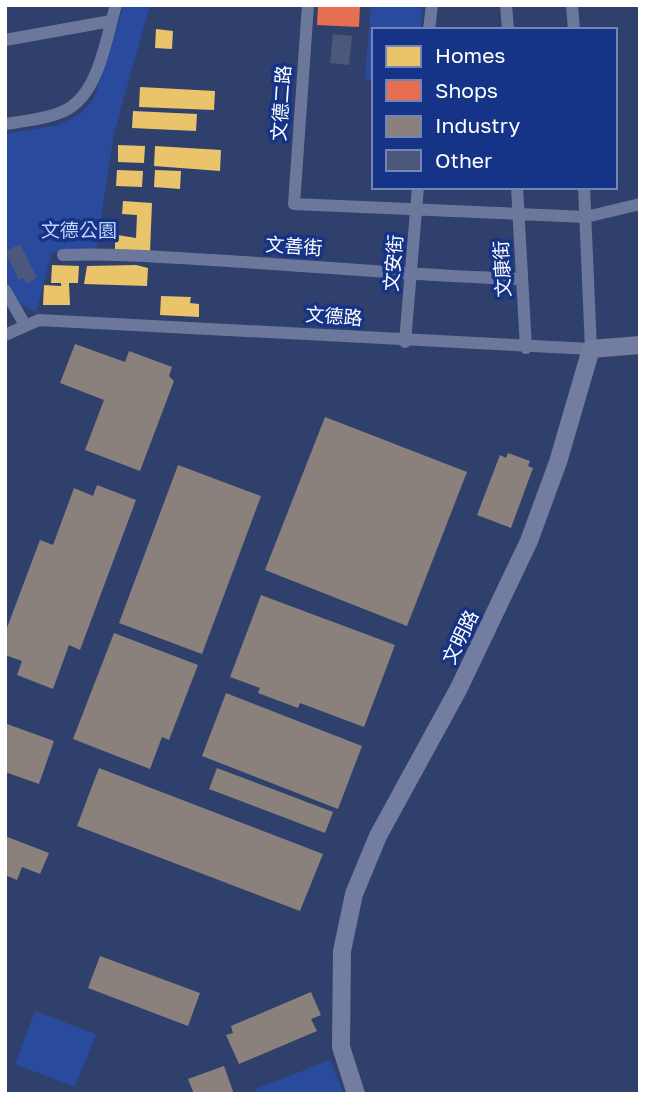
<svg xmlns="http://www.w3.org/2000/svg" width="645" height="1099" viewBox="0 0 645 1099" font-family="'Golos Text','Noto Sans TC',sans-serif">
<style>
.green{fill:#2a4a9e}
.homes{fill:#e9c46a}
.shops{fill:#e76f51}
.industry{fill:#8a817c}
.building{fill:#4b587c}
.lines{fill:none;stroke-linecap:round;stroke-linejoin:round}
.street{stroke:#6c789b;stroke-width:12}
.secondary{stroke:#727d9f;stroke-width:18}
.labels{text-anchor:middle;stroke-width:7;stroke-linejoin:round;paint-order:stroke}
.street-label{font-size:19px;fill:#fff;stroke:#163487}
.park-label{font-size:19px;fill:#c3d2fa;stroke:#163487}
</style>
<rect width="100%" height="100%" fill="#30406d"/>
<path class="green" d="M 124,5 L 150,5 L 114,133 L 96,251 L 52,252 L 36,312 L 19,304 L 5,279 L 5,134 L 58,125 L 79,115 L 94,99 Z
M 371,5 L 419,5 L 422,12 L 421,30 L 374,30 L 374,80 L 365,79 Z
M 35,1011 L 96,1034 L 75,1087 L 15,1064 Z
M 330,1060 L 344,1094 L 258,1094 L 256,1089 Z"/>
<path class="homes" d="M 156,29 L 173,31 L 172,49 L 155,48 Z
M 140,87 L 215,91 L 214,110 L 139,107 Z
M 133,111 L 197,114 L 196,131 L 132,128 Z
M 118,145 L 145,146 L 144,163 L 118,162 Z
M 155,146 L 221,150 L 220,171 L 154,166 Z
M 117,170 L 143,171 L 142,187 L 116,186 Z
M 155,170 L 181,171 L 180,189 L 154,187 Z
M 123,201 L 152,203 L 150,252 L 115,251 L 115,239 L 111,239 L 111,234 L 136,238 L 137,215 L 122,214 Z
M 52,265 L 79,266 L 78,283 L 69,283 L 70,305 L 43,305 L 44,285 L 61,286 L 61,283 L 51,283 Z
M 136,265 L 148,268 L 147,286 L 84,284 L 87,266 Z
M 161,296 L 191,297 L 190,303 L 199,304 L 199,317 L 160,315 Z"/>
<path class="shops" d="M 318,5 L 360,5 L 359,27 L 317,25 Z"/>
<path class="industry" d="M 75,344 L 125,362 L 129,351 L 172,367 L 169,376 L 174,381 L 140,471 L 85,450 L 104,400 L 60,383 Z
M 325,417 L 467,472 L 407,626 L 265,570 Z
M 508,453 L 530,461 L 528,466 L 533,468 L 511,528 L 477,515 L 500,455 L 506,458 Z
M 178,465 L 261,496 L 202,654 L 119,623 Z
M 97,485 L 136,500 L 80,650 L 69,645 L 53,689 L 17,675 L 22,661 L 5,655 L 5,633 L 40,540 L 53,545 L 74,488 L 93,496 Z
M 261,595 L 395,645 L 364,727 L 300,703 L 298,708 L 258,693 L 260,688 L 230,677 Z
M 114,633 L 198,665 L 169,740 L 162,737 L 150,769 L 73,739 Z
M 226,693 L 362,746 L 338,809 L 202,756 Z
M 7,724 L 54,741 L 39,784 L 5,772 Z
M 99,768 L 323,854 L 300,911 L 77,826 Z
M 217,768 L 333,812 L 325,833 L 209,789 Z
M 5,836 L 49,853 L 40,874 L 22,867 L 17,880 L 5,875 Z
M 100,956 L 200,993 L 188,1026 L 88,988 Z
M 311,992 L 321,1015 L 311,1019 L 317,1031 L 239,1064 L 226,1035 L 233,1033 L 231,1026 Z
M 224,1066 L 234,1094 L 194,1094 L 188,1079 Z"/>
<path class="building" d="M 333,34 L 352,36 L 349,65 L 330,63 Z
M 20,244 L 37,278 L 26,284 L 23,278 L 19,280 L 5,252 Z"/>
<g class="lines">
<path class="street" d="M 308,5 L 294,204 L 586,217 L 640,204
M 506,5 L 508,30
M 572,5 L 574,30
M 429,30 L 432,5
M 5,40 L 111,21
M 5,124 C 25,121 46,119 64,111 C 99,95 106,38 116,5
M 517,187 L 526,348
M 63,255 C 113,253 162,257 212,260 C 315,266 418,276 522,279
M 5,290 L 25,325
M 5,335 L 39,320 L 591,349 L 584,187
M 405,342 L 418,187"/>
<path class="secondary" d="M 356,1094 L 341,1047 L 342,951 L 354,894 L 378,836 L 459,688 L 529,541 L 558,462 L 591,349 L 640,345"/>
</g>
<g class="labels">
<g class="street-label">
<text transform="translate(281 103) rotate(-86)" y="7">文德二路</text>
<text transform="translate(294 246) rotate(4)" y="7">文善街</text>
<text transform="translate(393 263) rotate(-85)" y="7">文安街</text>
<text transform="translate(502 269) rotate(-93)" y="7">文康街</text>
<text transform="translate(334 316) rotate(4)" y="7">文德路</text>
<text transform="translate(460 637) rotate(-64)" y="7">文明路</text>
</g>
<g class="park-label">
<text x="79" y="237">文德公園</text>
</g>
</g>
<rect width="645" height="1099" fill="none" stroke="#ffffff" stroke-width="14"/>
<rect x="372" y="28" width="245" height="161" fill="#163487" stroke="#7385b7" stroke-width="2"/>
<rect x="386" y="46" width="35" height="21" fill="#e9c46a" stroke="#7385b7" stroke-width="2"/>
<text x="435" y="63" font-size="21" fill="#ffffff">Homes</text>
<rect x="386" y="80" width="35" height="21" fill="#e76f51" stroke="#7385b7" stroke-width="2"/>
<text x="435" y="98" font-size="21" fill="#ffffff">Shops</text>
<rect x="386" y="116" width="35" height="21" fill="#8a817c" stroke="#7385b7" stroke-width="2"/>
<text x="435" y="133" font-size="21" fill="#ffffff">Industry</text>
<rect x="386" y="150" width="35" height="21" fill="#4b587c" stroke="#7385b7" stroke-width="2"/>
<text x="435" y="168" font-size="21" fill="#ffffff">Other</text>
</svg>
